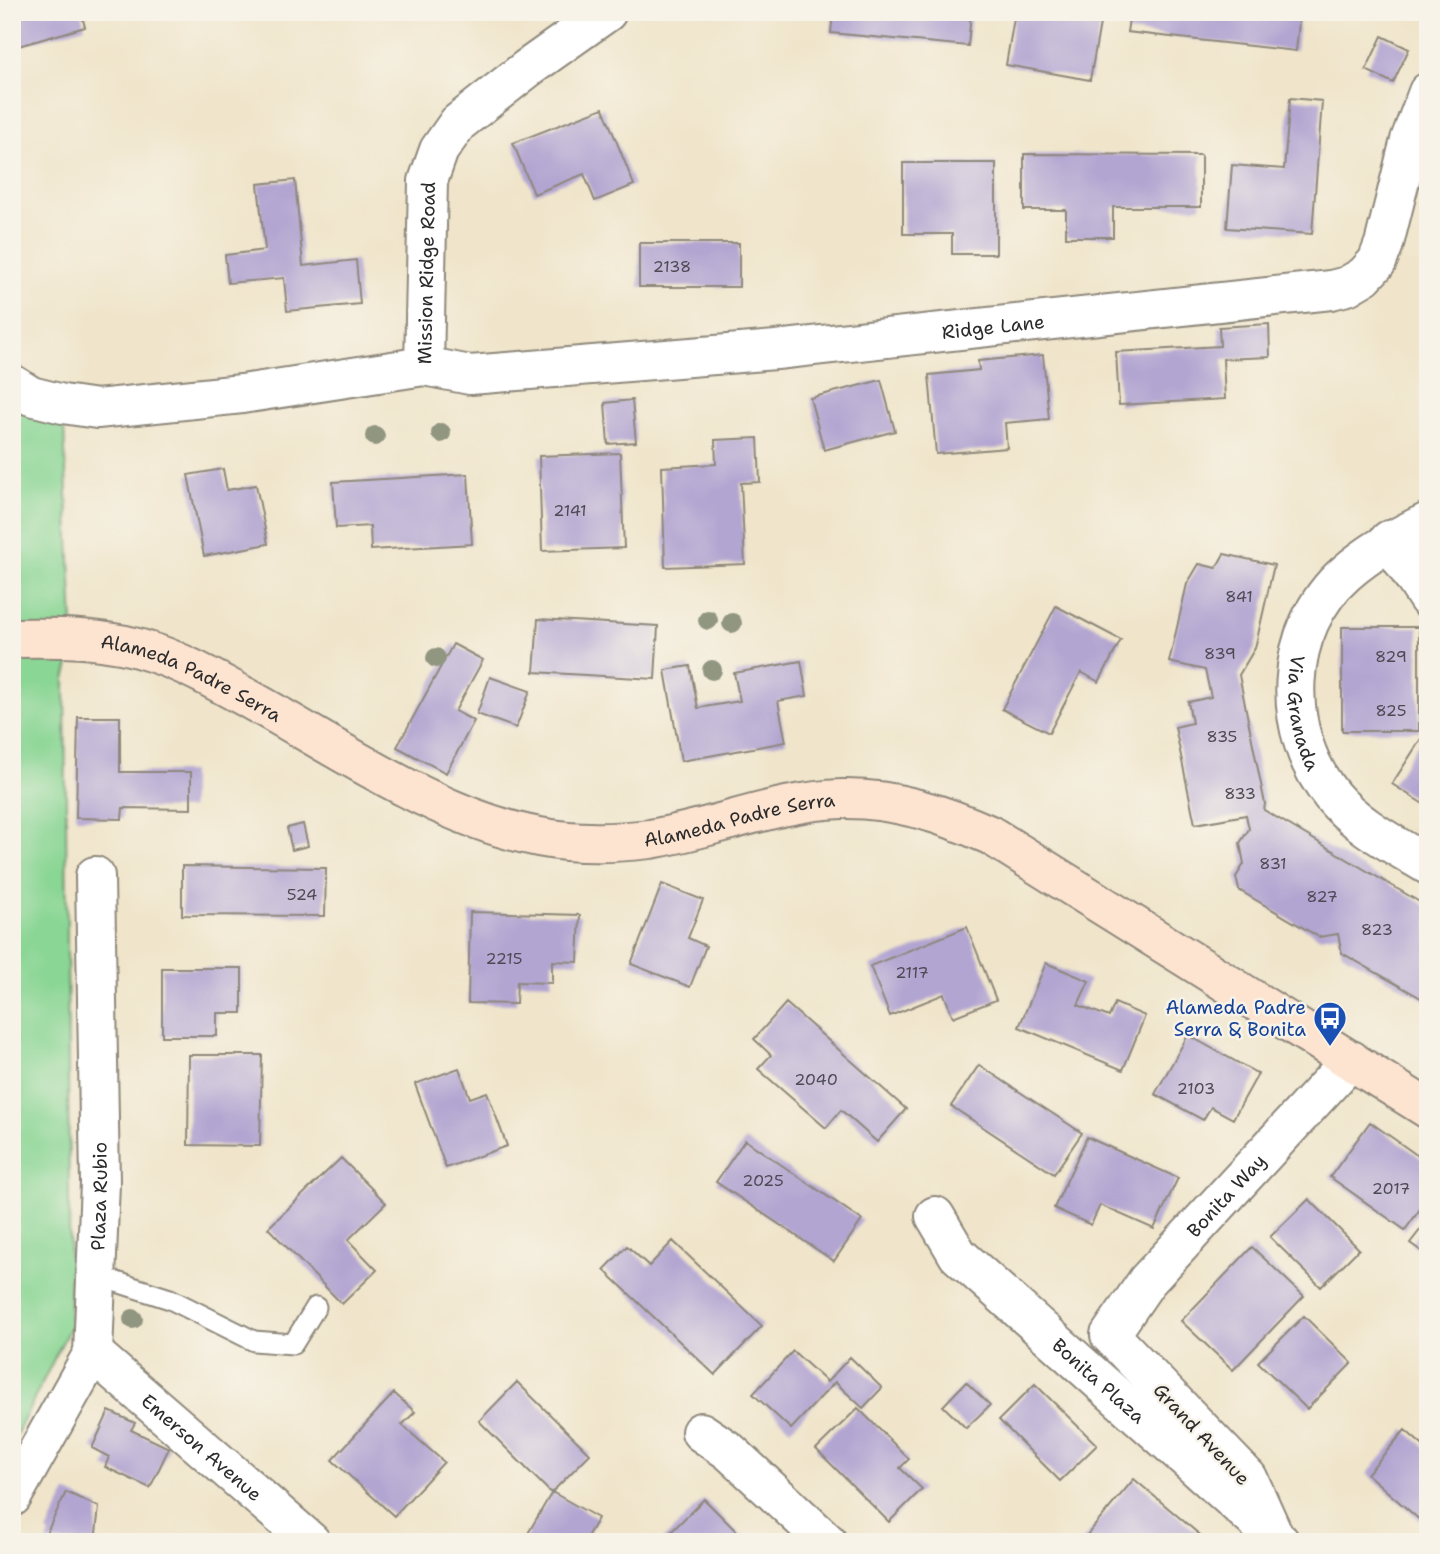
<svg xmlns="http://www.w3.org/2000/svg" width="1440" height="1554" viewBox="0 0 1440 1554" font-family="'Shantell Sans',sans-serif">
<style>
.green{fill:#8ad694;stroke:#5a8060;stroke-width:2}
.building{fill:#b2a5d1}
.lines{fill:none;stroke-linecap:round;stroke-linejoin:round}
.lane-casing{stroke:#8e887b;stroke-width:23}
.street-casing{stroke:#8e887b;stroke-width:42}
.secondary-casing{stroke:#8e887b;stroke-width:42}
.lane{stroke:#fff;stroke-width:19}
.street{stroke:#fff;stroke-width:38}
.secondary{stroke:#fde4d1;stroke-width:38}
.tree{fill:#919681}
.labels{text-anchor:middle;stroke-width:5;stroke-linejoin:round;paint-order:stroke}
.number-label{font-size:16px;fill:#4d4a54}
.street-label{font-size:19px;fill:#2b2b2b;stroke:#f7f3e8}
.transit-label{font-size:19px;fill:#164399;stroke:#f7f3e8;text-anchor:end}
</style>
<rect width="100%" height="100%" fill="#f7f3e8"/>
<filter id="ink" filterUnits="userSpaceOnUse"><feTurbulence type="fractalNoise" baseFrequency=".0143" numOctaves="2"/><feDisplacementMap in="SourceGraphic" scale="14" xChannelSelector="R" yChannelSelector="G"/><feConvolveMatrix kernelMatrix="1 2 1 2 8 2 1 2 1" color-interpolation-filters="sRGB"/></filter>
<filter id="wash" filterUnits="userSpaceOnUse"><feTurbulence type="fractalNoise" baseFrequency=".00686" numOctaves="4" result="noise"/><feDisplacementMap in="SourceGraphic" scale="28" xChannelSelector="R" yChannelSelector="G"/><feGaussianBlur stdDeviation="1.57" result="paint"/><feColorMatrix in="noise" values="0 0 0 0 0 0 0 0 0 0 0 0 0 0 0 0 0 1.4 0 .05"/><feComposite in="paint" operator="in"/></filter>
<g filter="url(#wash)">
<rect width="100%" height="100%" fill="#f0e5cb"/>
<path class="green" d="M 12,402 L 57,425 L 64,427 L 74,647 L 65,679 L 70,1327 L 12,1443 Z"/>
<g id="blocks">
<path class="building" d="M 12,12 L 81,12 L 85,27 L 15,47 L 12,37 Z
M 833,12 L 971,12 L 968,46 L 831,33 Z
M 1015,12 L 1102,12 L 1090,80 L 1006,65 Z
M 1130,12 L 1300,12 L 1296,51 L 1127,32 Z
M 1382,36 L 1409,49 L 1393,83 L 1366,70 Z
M 1290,98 L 1322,101 L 1312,234 L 1227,228 L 1232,165 L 1284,169 Z
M 603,108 L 634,185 L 595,201 L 584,174 L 534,194 L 513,143 Z
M 1024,154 L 1201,155 L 1201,207 L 1113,207 L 1113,237 L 1066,237 L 1066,210 L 1024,210 Z
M 903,163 L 996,163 L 996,254 L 952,254 L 952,234 L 903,234 Z
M 295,180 L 303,266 L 356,260 L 360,304 L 287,311 L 284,278 L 228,283 L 225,255 L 265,250 L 258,184 Z
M 639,243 L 739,243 L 739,287 L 639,287 Z
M 1269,324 L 1270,357 L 1223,359 L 1225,399 L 1119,405 L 1116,352 L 1220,346 L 1219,327 Z
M 1043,355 L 1049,419 L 1005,423 L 1007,448 L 936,454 L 929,375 L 979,370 L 978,361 Z
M 881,380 L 895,431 L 824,450 L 810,398 Z
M 632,400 L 636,442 L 608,444 L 605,403 Z
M 758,438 L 760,482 L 741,483 L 745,564 L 665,567 L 662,467 L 716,464 L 715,440 Z
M 620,453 L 624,548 L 542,551 L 539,456 Z
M 223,469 L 227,490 L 256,485 L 268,544 L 204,556 L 188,475 Z
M 468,474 L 472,544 L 371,550 L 370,526 L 336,528 L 333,482 Z
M 1224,554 L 1274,565 L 1255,648 L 1239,675 L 1265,804 L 1264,810 L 1428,907 L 1428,1002 L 1342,953 L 1338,934 L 1319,937 L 1239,890 L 1236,877 L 1244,864 L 1240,843 L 1249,829 L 1246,815 L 1195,824 L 1175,727 L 1192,723 L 1188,702 L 1211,697 L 1205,670 L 1169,662 L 1187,584 L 1199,564 L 1216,568 Z
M 1056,606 L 1121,640 L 1099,682 L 1081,672 L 1049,733 L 1002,709 Z
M 538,619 L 658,626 L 655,679 L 534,672 Z
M 1342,627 L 1419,627 L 1419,731 L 1342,731 Z
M 453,644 L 483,660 L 455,711 L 474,721 L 446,773 L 397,747 Z
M 801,661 L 807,696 L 778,701 L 786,742 L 681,761 L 665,670 L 690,666 L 698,708 L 740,701 L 734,673 Z
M 490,677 L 530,691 L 516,728 L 477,714 Z
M 78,717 L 120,717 L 120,772 L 191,772 L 191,809 L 123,808 L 122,819 L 76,818 Z
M 1428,728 L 1428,807 L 1392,784 Z
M 303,824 L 308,846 L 292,850 L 287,828 Z
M 182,866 L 326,868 L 325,916 L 182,915 Z
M 662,884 L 703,900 L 688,938 L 706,946 L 690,987 L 631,964 Z
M 470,912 L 580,915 L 578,962 L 552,961 L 552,983 L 517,982 L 516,1004 L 468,1003 Z
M 967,927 L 996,1000 L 953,1017 L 944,994 L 890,1016 L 870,966 Z
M 1046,963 L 1089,981 L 1078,1005 L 1109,1017 L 1115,1003 L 1145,1016 L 1123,1070 L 1019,1027 Z
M 162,968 L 242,968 L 242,1013 L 217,1013 L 217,1036 L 162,1036 Z
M 786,1003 L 906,1109 L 877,1142 L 841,1110 L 826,1128 L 758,1069 L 771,1055 L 754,1039 Z
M 1188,1035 L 1258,1074 L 1233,1119 L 1211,1107 L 1203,1120 L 1155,1094 Z
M 189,1055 L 262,1055 L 260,1146 L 188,1145 Z
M 979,1065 L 1082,1133 L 1054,1174 L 951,1106 Z
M 459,1068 L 470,1098 L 487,1092 L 507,1146 L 446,1168 L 415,1084 Z
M 1370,1122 L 1428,1163 L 1428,1198 L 1405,1230 L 1330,1177 Z
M 1087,1137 L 1178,1178 L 1154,1229 L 1100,1205 L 1091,1225 L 1054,1208 Z
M 745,1140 L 862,1220 L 834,1261 L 716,1182 Z
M 341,1158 L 386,1203 L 348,1240 L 377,1270 L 342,1304 L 268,1228 Z
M 1309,1199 L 1359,1249 L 1321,1287 L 1270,1237 Z
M 1428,1220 L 1428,1256 L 1410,1243 Z
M 673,1241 L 762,1326 L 715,1375 L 604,1270 L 627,1246 L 649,1266 Z
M 1252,1247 L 1304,1296 L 1233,1370 L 1181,1321 Z
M 1304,1316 L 1352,1363 L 1307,1409 L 1258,1362 Z
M 793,1351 L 827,1382 L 850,1357 L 882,1388 L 863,1408 L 835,1382 L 791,1429 L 753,1394 Z
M 517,1382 L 590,1454 L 551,1493 L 479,1421 Z
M 966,1382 L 990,1405 L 966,1428 L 943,1406 Z
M 1035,1384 L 1097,1445 L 1060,1481 L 999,1420 Z
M 394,1393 L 415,1412 L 402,1425 L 444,1462 L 394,1516 L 332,1460 Z
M 858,1408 L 909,1459 L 900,1468 L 922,1489 L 889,1522 L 816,1449 Z
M 109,1411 L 135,1423 L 131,1430 L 169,1448 L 150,1488 L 105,1467 L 109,1457 L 92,1448 Z
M 1405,1430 L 1428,1450 L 1428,1513 L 1421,1521 L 1367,1474 Z
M 1134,1479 L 1200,1535 L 1195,1542 L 1081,1542 Z
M 66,1492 L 99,1507 L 95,1542 L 47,1542 L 50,1534 L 47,1532 Z
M 552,1492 L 598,1518 L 584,1542 L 523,1542 Z
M 704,1499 L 747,1542 L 661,1542 Z"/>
</g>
</g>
<g filter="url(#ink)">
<use href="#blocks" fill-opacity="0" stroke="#8e887b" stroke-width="2"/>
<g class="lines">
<defs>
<path id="lane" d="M 95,1275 L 170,1299 L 254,1341 L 293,1344 L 316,1307"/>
<g id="street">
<path id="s1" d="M 424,366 L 428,181 L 439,150 L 458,123 L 528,68 L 607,12"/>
<path id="s2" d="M 12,384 L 31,396 L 63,404 L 97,409 L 242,394 L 424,366 L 470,375 L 776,350 L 1331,290 L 1347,286 L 1364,276 L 1377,262 L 1384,244 L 1410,140 L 1428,92"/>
<path id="s3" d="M 1428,522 C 1398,536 1371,551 1346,573 C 1282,629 1280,732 1332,796 C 1357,826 1395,845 1428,865"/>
<path d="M 1389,540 L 1428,599"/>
<path id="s4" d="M 935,1216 L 958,1255 L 1262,1526"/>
<path id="s5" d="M 93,1353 L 311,1542"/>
<path d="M 701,1432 L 729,1451 L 827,1542"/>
<path id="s6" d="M 12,1497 L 93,1353 L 100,1183 L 95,876"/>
<path id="s7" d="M 1280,1542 L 1275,1538 L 1248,1478 L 1110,1335 L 1147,1281 L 1351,1060"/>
</g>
<g id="secondary">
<path id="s8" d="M 12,638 C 60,637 108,637 154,653 C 187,664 218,682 249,699 C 338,748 439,818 539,837 C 574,844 615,843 650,839 C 715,829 776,801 842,799 C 894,798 943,814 990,835 L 1428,1109"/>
</g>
</defs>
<use href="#lane" class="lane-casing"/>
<use href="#street" class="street-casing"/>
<use href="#secondary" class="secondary-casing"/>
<use href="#lane" class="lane"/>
<use href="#street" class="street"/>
<use href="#secondary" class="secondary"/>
</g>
<g class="tree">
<circle cx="441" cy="433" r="10"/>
<circle cx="375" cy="436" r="10"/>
<circle cx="708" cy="620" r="10"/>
<circle cx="732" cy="623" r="10"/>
<circle cx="436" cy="658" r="10"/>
<circle cx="712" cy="670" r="10"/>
<circle cx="133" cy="1319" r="10"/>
</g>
</g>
<defs>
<symbol id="bus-pin" viewBox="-11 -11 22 30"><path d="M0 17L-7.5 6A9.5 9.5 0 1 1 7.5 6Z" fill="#1a4fb4" stroke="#f7f3e8"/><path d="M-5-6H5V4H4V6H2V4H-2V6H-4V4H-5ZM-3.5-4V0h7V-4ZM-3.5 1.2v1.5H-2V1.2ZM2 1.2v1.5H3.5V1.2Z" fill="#fff"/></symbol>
</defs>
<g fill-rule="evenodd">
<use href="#bus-pin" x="1311" y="999" width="38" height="52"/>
</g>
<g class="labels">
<g class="number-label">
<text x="672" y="272">2138</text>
<text x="570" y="516">2141</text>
<text x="1239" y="602">841</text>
<text x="1220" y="659">839</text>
<text x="1391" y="662">829</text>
<text x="1391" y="716">825</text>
<text x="1222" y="742">835</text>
<text x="1240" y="799">833</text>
<text x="1273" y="869">831</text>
<text x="302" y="900">524</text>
<text x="1322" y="902">827</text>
<text x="1377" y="935">823</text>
<text x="504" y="964">2215</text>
<text x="912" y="978">2117</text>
<text x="816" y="1085">2040</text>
<text x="1196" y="1094">2103</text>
<text x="763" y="1186">2025</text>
<text x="1391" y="1194">2017</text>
</g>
<g class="street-label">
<text dy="7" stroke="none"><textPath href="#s1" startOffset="93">Mission Ridge Road</textPath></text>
<text dy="7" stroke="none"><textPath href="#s2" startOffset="992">Ridge Lane</textPath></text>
<text dy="7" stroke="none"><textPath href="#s8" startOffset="187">Alameda Padre Serra</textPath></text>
<text dy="7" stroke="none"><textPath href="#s3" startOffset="252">Via Granada</textPath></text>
<text dy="7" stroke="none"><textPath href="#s8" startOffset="775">Alameda Padre Serra</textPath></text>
<text dy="7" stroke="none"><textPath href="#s7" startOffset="453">Bonita Way</textPath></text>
<text dy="7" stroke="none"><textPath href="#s6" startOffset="322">Plaza Rubio</textPath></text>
<text dy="7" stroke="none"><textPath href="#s4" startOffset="234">Bonita Plaza</textPath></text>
<text transform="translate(1202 1434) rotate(47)" y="7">Grand Avenue</text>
<text dy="7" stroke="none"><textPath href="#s5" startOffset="144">Emerson Avenue</textPath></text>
</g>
<g class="transit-label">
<text x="1306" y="1014">Alameda Padre<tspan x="1306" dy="22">Serra &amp; Bonita</tspan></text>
</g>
</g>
<rect width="1440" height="1554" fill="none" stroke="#f7f3e8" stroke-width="42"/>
</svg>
